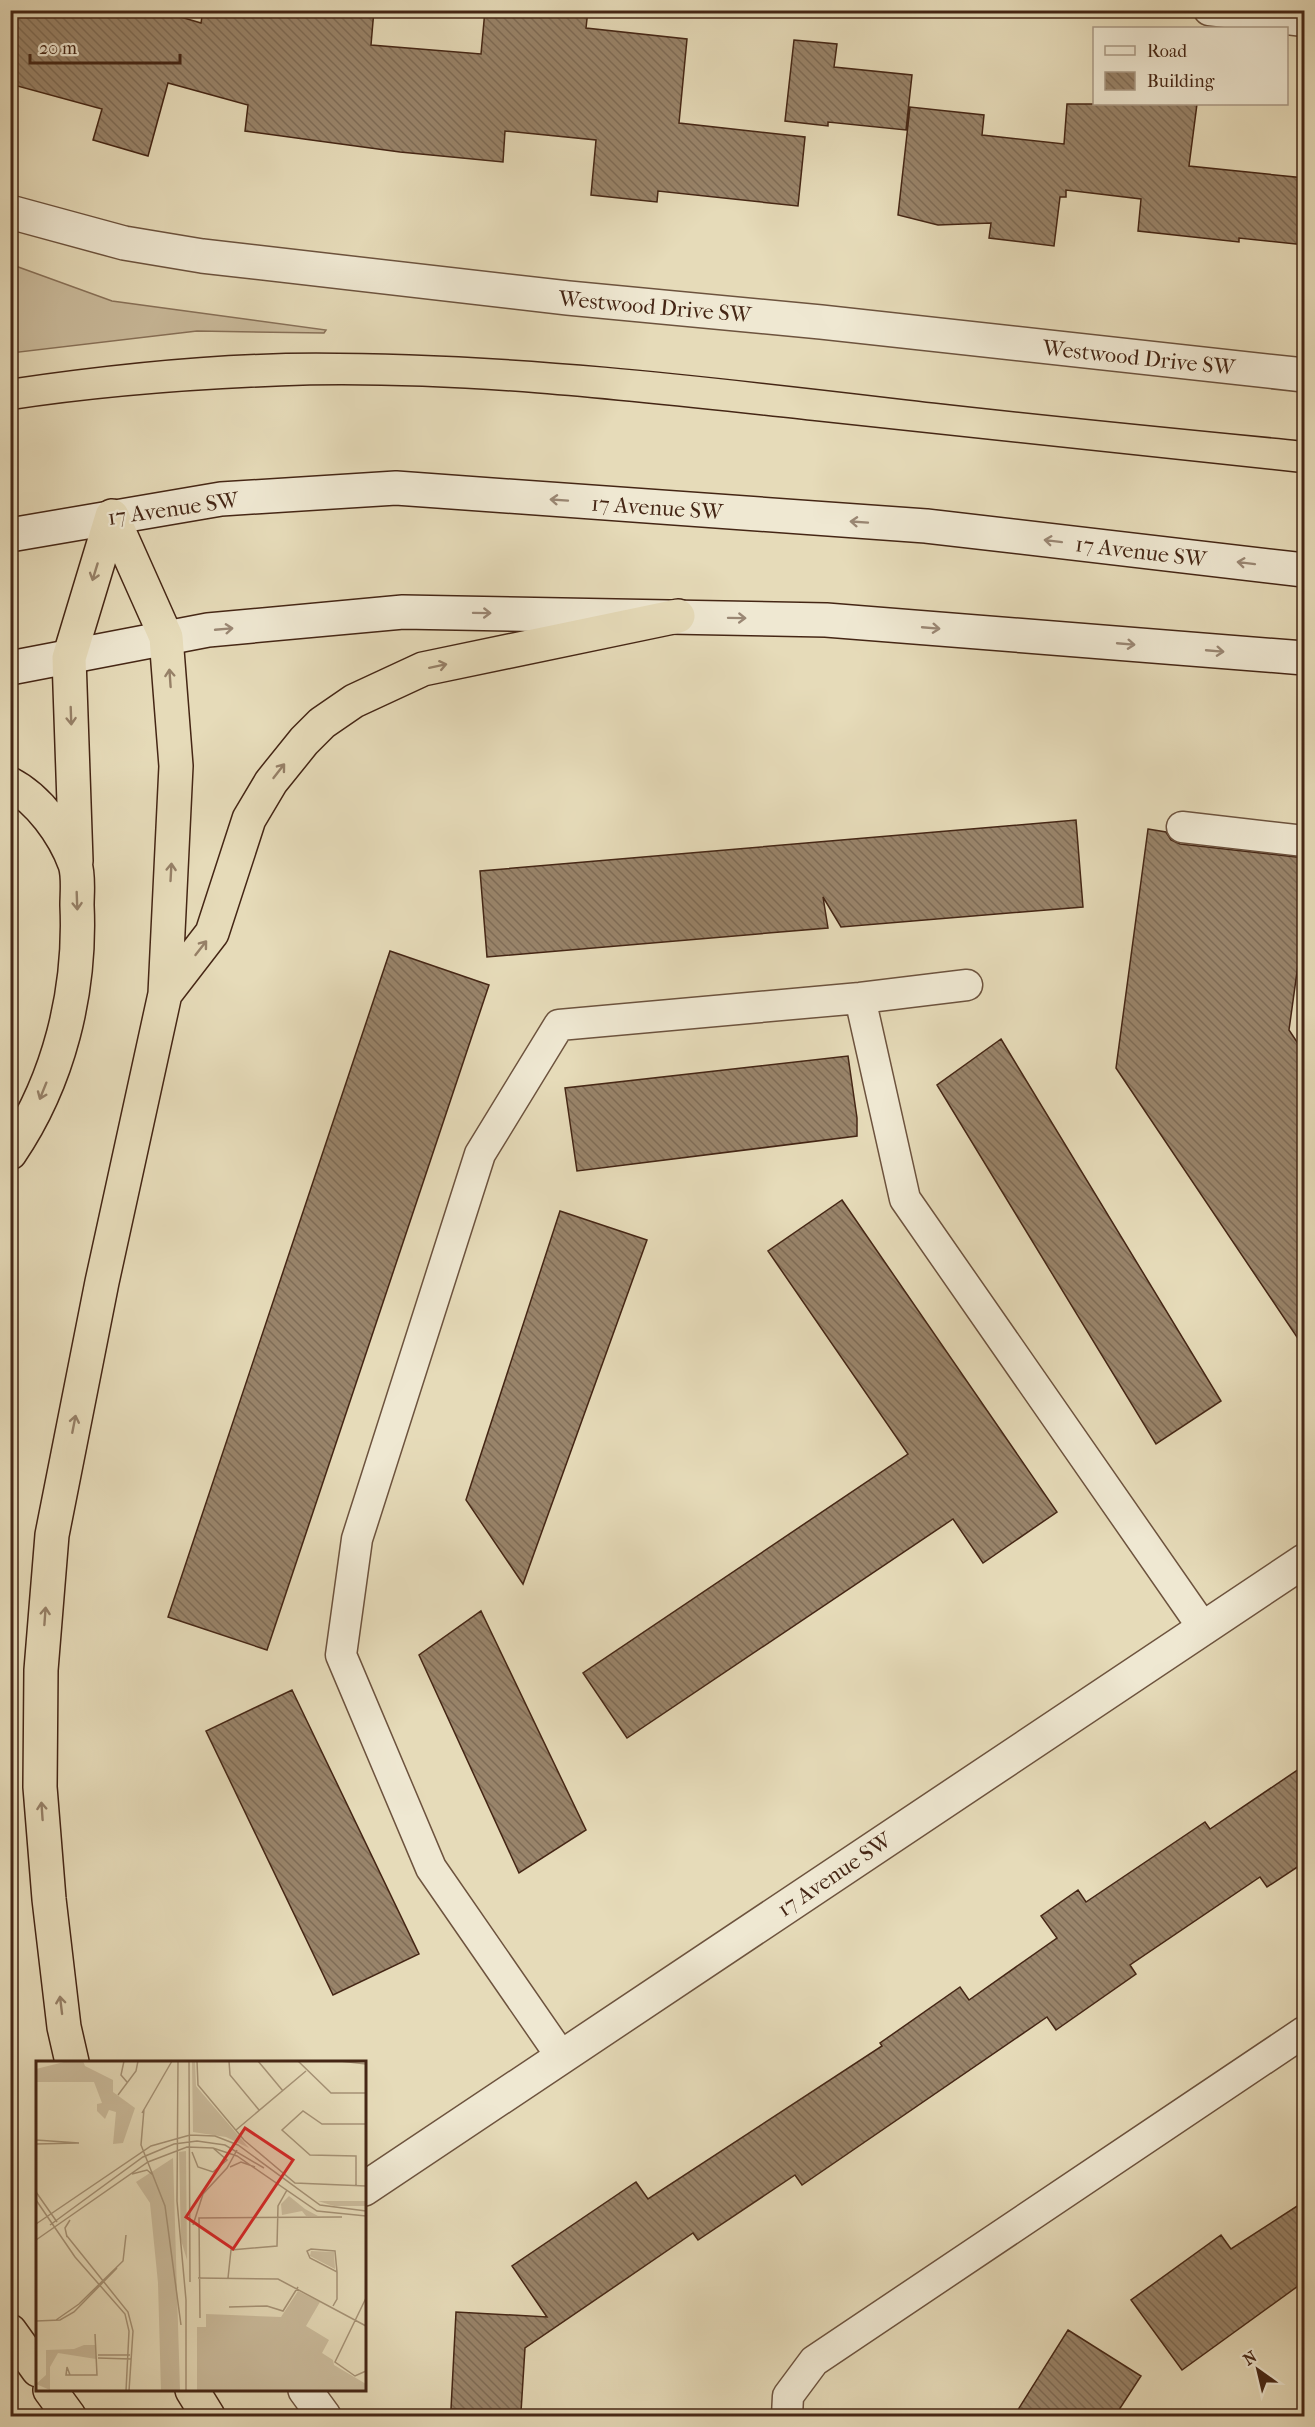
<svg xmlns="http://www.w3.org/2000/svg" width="1315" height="2427" viewBox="0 0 1315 2427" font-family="'IM FELL French Canon',serif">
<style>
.grass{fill:#cbbc9d;stroke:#887159;stroke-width:1.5}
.building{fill:url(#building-back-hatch);stroke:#452615;stroke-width:1.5}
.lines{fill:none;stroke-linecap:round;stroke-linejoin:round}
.lane-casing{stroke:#6d533e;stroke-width:33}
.street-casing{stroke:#6d533e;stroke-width:36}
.secondary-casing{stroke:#452615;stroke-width:36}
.highway-casing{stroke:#452615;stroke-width:36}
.lane{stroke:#efe8d2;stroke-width:30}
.street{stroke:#efe8d2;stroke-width:33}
.secondary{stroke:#efe8d2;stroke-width:33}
.highway{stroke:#e6dbb9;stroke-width:33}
.tram{stroke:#452615;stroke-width:1.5}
.oneway{stroke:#9a8774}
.oneway2{stroke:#968067}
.labels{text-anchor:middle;stroke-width:4.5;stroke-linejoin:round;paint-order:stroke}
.street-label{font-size:22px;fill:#452615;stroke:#efe8d2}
.inset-road{fill:none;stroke:#a69377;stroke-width:1.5}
.view{fill:#d62828;fill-opacity:0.15;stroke:#d62828;stroke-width:3}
.inset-edge{fill:none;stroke:#452615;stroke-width:3}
</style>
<defs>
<pattern id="building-back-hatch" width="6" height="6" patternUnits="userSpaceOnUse" patternTransform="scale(1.5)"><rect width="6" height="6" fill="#99846a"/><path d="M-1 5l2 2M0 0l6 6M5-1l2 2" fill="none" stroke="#7f6c56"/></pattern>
</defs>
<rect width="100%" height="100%" fill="#e6dbb9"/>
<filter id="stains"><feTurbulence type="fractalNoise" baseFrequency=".00333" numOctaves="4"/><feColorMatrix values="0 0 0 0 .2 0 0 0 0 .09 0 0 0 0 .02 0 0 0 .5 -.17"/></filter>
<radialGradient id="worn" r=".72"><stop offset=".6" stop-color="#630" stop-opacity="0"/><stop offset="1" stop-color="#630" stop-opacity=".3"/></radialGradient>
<path class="grass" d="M 10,264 L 112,301 L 326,330 L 324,333 L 197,331 L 11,353 Z"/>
<path class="building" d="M 10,10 L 157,10 L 201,23 L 203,10 L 374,10 L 371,45 L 481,54 L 485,10 L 588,10 L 586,28 L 687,39 L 679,123 L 805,137 L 798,206 L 658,191 L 657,202 L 591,195 L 596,140 L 505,131 L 503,162 L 400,152 L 245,131 L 248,105 L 168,83 L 148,156 L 93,140 L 102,109 L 10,84 Z
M 794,40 L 837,44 L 834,67 L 912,75 L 906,130 L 828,122 L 828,126 L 785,121 Z
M 1067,104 L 1197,104 L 1189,166 L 1305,178 L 1305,245 L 1239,238 L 1239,242 L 1138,231 L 1141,199 L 1066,190 L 1066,197 L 1060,197 L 1054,246 L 989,238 L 991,223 L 938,225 L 898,215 L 910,107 L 984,115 L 982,135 L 1064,144 Z
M 1076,820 L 1083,907 L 841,927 L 823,897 L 828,928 L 487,957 L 480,871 Z
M 1148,829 L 1166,832 L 1171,840 L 1180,844 L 1305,858 L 1305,914 L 1289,1030 L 1305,1054 L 1305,1349 L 1116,1068 Z
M 390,951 L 489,985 L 267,1650 L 168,1617 Z
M 1001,1039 L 1221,1401 L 1156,1444 L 937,1085 Z
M 848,1056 L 857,1118 L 857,1136 L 577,1171 L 565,1088 Z
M 842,1200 L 1057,1512 L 983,1563 L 953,1519 L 627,1738 L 583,1673 L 908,1454 L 768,1251 Z
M 560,1211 L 647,1240 L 523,1584 L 466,1500 Z
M 481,1611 L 586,1830 L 519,1873 L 419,1655 Z
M 292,1690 L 419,1954 L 333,1995 L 206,1731 Z
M 1305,1765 L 1305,1862 L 1267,1887 L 1260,1877 L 1130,1965 L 1136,1974 L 1056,2030 L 1047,2017 L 802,2185 L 795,2175 L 698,2240 L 693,2233 L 525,2348 L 521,2412 L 451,2409 L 456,2312 L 547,2317 L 512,2266 L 636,2182 L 648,2199 L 882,2046 L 880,2043 L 960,1987 L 969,2000 L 1057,1938 L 1041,1916 L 1078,1890 L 1086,1902 L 1205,1822 L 1210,1829 Z
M 1305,2201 L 1305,2281 L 1182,2370 L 1131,2300 L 1221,2235 L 1231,2249 Z
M 1068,2330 L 1141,2376 L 1115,2416 L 1014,2416 Z"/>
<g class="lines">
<defs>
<path id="lane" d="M 1209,10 L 1304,21
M 1182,827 L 1304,841
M 860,998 L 905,1199 L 1204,1629
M 561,2056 L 431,1868 L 341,1655 L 357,1539 L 480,1154 L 559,1025 L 860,998 L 967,985
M 787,2416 L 788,2396 L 814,2361 L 1304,2032"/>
<path id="street" d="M 10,212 L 124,243 L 202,256 L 568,298 L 821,322 L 1304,375
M 364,2189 L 1304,1561
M 305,2390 L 324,2416"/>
<path id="secondary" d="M 10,535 L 221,499 L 396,488 L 926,526 L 1304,570
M 10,668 L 208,630 L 403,612 L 826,620 L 1304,658"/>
<path id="highway" d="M 10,784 C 39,799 64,834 75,864 C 79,876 77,893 77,905 C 81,992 59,1081 10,1153
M 76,861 L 69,658 L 112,516
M 165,994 L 212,933 L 249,819 L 271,782 L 304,741 L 322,723 L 354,701 L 423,669 L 678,616
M 72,2062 L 64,2027 L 49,1899 L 40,1787 L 41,1670 L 52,1535 L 102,1282 L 165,994 L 176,766 L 166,637 L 112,516
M 10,2331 L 38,2370
M 50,2390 L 69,2416
M 192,2390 L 208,2416"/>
</defs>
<use href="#lane" class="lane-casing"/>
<use href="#street" class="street-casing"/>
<use href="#secondary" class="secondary-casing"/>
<use href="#highway" class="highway-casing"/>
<use href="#lane" class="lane"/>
<use href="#street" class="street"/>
<use href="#secondary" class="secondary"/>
<use href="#highway" class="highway"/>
<path class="tram" d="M 10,379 C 112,364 214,353 316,353 C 523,353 729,379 934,403 C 1057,417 1181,429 1304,441
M 10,410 C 109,395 209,388 310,385 C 479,382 649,403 817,421 C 980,438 1142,456 1304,473"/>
</g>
<defs><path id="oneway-shaft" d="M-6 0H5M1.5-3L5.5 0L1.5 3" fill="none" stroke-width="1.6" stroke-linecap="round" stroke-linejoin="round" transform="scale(1.5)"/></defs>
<g class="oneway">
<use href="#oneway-shaft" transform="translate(559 500) rotate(-176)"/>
<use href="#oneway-shaft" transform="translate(859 522) rotate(-176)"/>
<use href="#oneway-shaft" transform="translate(1053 541) rotate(-173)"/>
<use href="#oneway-shaft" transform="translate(1246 563) rotate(-173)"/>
<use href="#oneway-shaft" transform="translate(482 613) rotate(1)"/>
<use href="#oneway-shaft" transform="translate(737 618) rotate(1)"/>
<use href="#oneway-shaft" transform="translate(931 628) rotate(5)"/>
<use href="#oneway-shaft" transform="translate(224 629) rotate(-5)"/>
<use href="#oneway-shaft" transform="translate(1126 644) rotate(5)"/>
<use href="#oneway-shaft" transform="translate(1215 651) rotate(5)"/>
</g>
<g class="oneway2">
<use href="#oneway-shaft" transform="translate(95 572) rotate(107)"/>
<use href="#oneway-shaft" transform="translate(438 666) rotate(-12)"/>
<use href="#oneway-shaft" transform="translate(170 678) rotate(-94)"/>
<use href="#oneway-shaft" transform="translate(71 716) rotate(88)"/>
<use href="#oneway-shaft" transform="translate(279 771) rotate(-52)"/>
<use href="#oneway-shaft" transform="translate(171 872) rotate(-87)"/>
<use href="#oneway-shaft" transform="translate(77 901) rotate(88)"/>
<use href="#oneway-shaft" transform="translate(201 948) rotate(-52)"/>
<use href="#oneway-shaft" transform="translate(43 1091) rotate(112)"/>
<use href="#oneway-shaft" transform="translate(74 1424) rotate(-79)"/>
<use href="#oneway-shaft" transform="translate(45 1616) rotate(-86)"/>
<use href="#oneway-shaft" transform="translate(42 1811) rotate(-94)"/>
<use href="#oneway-shaft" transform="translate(61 2005) rotate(-97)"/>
</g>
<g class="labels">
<g class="street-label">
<text transform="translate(655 306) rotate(5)" y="8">Westwood Drive SW</text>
<text transform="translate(1139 357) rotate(6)" y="8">Westwood Drive SW</text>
<text transform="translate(657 507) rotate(4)" y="8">17 Avenue SW</text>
<text transform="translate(173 508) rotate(-8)" y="8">17 Avenue SW</text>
<text transform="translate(1141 551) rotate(7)" y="8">17 Avenue SW</text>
<text transform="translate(834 1874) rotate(-34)" y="8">17 Avenue SW</text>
</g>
</g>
<g transform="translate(36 2061)">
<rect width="330" height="330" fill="#e6dbb9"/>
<path d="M 156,0 L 159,0 L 160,25 L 213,87 L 190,76 L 157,71 ZM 150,90 L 151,199 L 145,179 L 143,91 ZM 137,97 L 144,330 L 125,330 L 122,222 L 114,142 L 100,121 ZM 282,140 L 330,140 L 330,145 L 298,145 Z" fill="#cbbc9d"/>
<path d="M 32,0 L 47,0 L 49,5 L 77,19 L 77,31 L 99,47 L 87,82 L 77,83 L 80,51 L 73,49 L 69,58 L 61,50 L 61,43 L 66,42 L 58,21 L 0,21 L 0,8 ZM 253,135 L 269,148 L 282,155 L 270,155 L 266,150 L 246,154 L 245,143 ZM 275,190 L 298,191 L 299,208 L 274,195 ZM 262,230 L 284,241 L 270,265 L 293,279 L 286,292 L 297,299 L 298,304 L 330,323 L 329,330 L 161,330 L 161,266 L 170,266 L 170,253 L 245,256 ZM 48,284 L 60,284 L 60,298 L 22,292 L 14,306 L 14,329 L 0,323 L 10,314 L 10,289 L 38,288 Z" fill="#cbbc9d"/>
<path class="inset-road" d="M 88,0 L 85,14 L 91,21M 142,0 L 141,140 L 150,239 L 150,330M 153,0 L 154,221M 161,0 L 162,24 L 208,79 L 259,122 L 330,125M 193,0 L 194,14 L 223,49M 222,0 L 247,30M 262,0 L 295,32 L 330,32M 304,0 L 330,3M 82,34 L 100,10 L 102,0M 108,48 L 105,84 L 129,145 L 145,264M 106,52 L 136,0M 200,69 L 270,10M 0,79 L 43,82M 0,83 L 43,82M 156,91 L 162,106 L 177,111 L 191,99 L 177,87M 194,106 L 205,101 L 219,106M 96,113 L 111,109 L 117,114M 320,125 L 320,95 L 274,94 L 246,69 L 267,50 L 286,63 L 330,63M 0,131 L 21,161M 0,139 L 39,196 L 89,253 L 93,270 L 90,330M 0,163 L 115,85 L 154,74 L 179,75 L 202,84 L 284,144 L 330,150M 14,164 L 107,96 L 138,83 L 161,80 L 189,84 L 228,107M 157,164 L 167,133 L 191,107 L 201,89M 31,175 L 92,251 L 97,270 L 93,330M 31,176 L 29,167 L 34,159M 0,179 L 112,101 L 151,86 L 177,87 L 201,95 L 281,150 L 330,155M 275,188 L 299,190 L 301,211 L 274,197 L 271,190 ZM 162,217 L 242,218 L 330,265M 192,217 L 195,189 L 241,185 L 242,145 L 251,129M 330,237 L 299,301 L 319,315 L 330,310M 297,245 L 301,238 L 301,211M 193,246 L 231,245 L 247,250 L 262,226M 164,257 L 163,157 L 306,156M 20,259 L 43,243 L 87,200 L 90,174M 0,260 L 24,259 L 38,251 L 81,207M 62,294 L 94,294M 62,297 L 95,298M 34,314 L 31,306 L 30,314 L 61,314 L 59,273"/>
<path class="view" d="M 209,67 L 257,99 L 197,188 L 150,156 Z"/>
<rect width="330" height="330" class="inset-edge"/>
</g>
<rect width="1315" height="2427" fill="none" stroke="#e6dbb9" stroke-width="36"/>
<rect x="12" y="12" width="1291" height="2403" fill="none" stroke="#452615" stroke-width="3"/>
<rect x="18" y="18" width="1279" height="2391" fill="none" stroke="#452615" stroke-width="1.5"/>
<rect x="1093" y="27" width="195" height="78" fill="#efe8d2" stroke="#ab9a86" stroke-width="1.5"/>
<rect x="1105" y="46" width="30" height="9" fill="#efe8d2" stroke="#ab9a86" stroke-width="1.5"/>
<text x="1147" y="57" font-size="18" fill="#452615">Road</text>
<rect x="1105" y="72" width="30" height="18" fill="url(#building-back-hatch)" stroke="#ab9a86" stroke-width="1.5"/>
<text x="1147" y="87" font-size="18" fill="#452615">Building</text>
<g transform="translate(1258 2370) rotate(326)" stroke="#efe8d2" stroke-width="4.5" paint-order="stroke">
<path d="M0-4.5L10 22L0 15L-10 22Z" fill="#452615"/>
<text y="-9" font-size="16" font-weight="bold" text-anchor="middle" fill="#452615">N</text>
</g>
<path d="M30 54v9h150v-9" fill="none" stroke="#452615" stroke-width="3"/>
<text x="39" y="54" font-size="18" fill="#452615" stroke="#efe8d2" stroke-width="4.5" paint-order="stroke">20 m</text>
<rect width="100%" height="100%" filter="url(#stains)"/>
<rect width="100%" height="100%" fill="url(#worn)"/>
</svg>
